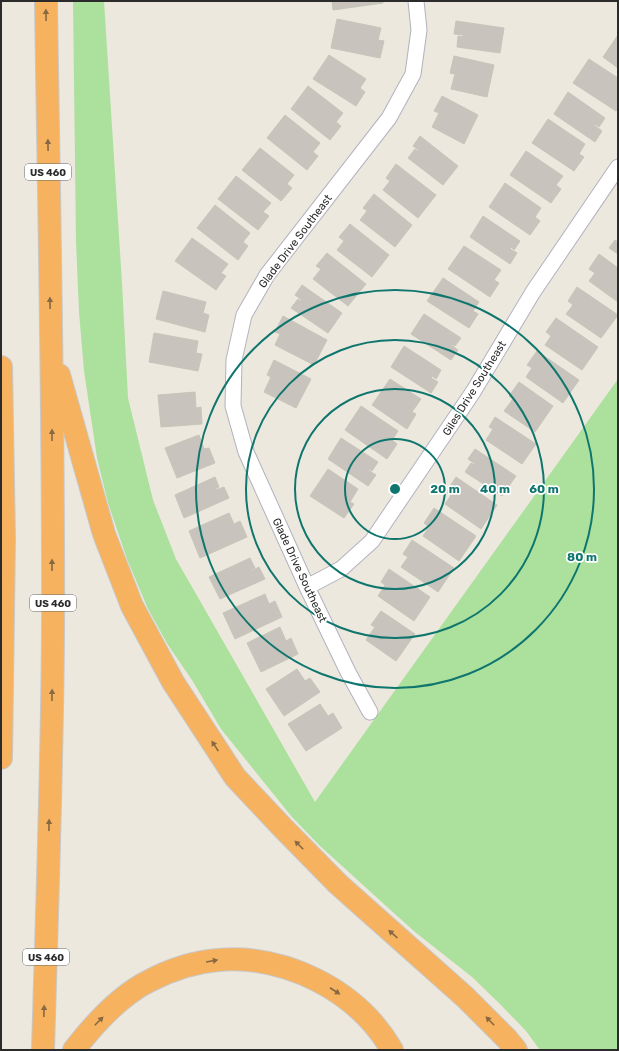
<svg xmlns="http://www.w3.org/2000/svg" width="619" height="1051" viewBox="0 0 619 1051" font-family="Rubik,sans-serif">
<style>
.green{fill:#ace09d}
.building{fill:#c8c4bd;stroke:#c7c4b8}
.lines{fill:none;stroke-linecap:round;stroke-linejoin:round}
.minor-casing{stroke:#b1b2be;stroke-width:17}
.motorway-casing{stroke:#c8c8c8;stroke-width:24}
.minor{stroke:#fff;stroke-width:15}
.motorway{stroke:#f6b25f;stroke-width:22}
.oneway{fill:#866842}
.ring{fill:none;stroke:#0f766e;stroke-width:2}
.labels{text-anchor:middle;stroke-width:3.5;stroke-linejoin:round;paint-order:stroke}
.shield{fill:#fff;stroke:#6b6b6b;stroke-width:1}
.shield-label{font-size:10px;font-weight:bold;fill:#2b2b2b}
.street-label{font-size:11px;fill:#2b2b2b;stroke:#fff}
.centre{fill:#0f766e;stroke:#fff;stroke-width:2}
.ring-label{font-size:12px;text-anchor:middle;font-weight:bold;fill:#0f766e;stroke:#fff;stroke-width:3.5;stroke-linejoin:round;paint-order:stroke}
</style>
<rect width="100%" height="100%" fill="#ece8de"/>
<path class="green" d="M 73,1 L 104,1 L 122,283 L 128,398 L 153,500 L 176,559 L 315,802 L 618,379 L 618,1050 L 540,1050 L 526,1031 L 500,1004 L 472,977 L 415,932 L 385,905 L 319,845 L 292,817 L 221,729 L 192,680 L 168,645 L 148,609 L 127,559 L 108,503 L 97,458 L 84,371 L 79,312 L 76,241 Z"/>
<path class="building" d="M 332,1 L 383,1 L 383,3 L 333,10 Z
M 337,19 L 381,28 L 378,40 L 384,41 L 380,58 L 331,48 Z
M 456,21 L 504,28 L 500,53 L 457,47 L 458,36 L 463,37 L 463,35 L 454,34 Z
M 618,35 L 618,68 L 603,57 Z
M 329,55 L 366,79 L 360,88 L 365,92 L 356,106 L 313,79 Z
M 454,56 L 494,65 L 487,97 L 451,89 L 455,74 L 450,73 Z
M 589,59 L 618,78 L 618,108 L 616,111 L 573,83 Z
M 308,86 L 343,113 L 336,122 L 341,126 L 330,140 L 291,109 Z
M 568,92 L 605,118 L 599,127 L 595,124 L 594,125 L 602,131 L 595,142 L 554,114 Z
M 442,96 L 478,115 L 464,144 L 432,127 L 439,113 L 434,111 Z
M 285,115 L 320,143 L 313,152 L 318,156 L 307,170 L 267,138 Z
M 548,119 L 585,144 L 579,154 L 584,157 L 574,171 L 532,143 Z
M 420,136 L 458,166 L 443,185 L 408,158 L 415,149 L 418,151 L 419,150 L 413,146 Z
M 260,148 L 294,175 L 287,184 L 292,188 L 281,201 L 242,170 Z
M 526,151 L 563,176 L 556,185 L 561,189 L 551,203 L 510,175 Z
M 396,164 L 436,195 L 418,218 L 383,190 L 390,181 L 386,178 Z
M 236,176 L 271,203 L 263,212 L 269,216 L 258,230 L 218,199 Z
M 505,183 L 541,208 L 535,217 L 540,221 L 530,235 L 489,207 Z
M 374,194 L 412,225 L 395,247 L 360,220 L 367,211 L 363,208 Z
M 215,205 L 250,233 L 243,242 L 248,246 L 238,260 L 197,228 Z
M 483,216 L 520,241 L 514,250 L 511,247 L 510,249 L 517,253 L 510,264 L 470,237 Z
M 350,224 L 389,255 L 372,277 L 337,250 L 344,241 L 339,237 Z
M 192,238 L 228,264 L 221,273 L 226,276 L 216,290 L 175,261 Z
M 615,240 L 618,242 L 618,254 L 609,248 Z
M 464,246 L 501,270 L 494,280 L 499,283 L 490,297 L 448,269 Z
M 327,253 L 366,284 L 348,306 L 313,279 L 321,269 L 316,266 Z
M 599,254 L 618,268 L 618,302 L 589,281 L 595,273 L 589,269 Z
M 443,278 L 479,302 L 473,311 L 478,314 L 469,328 L 427,301 Z
M 302,285 L 342,313 L 328,333 L 291,308 L 298,299 L 301,301 L 302,300 L 295,295 Z
M 577,287 L 618,315 L 601,338 L 566,314 L 573,305 L 568,301 Z
M 163,291 L 206,302 L 203,313 L 209,315 L 205,332 L 156,319 Z
M 424,314 L 461,338 L 455,346 L 451,344 L 451,345 L 458,350 L 451,360 L 411,334 Z
M 283,316 L 327,340 L 314,365 L 275,345 L 280,334 L 275,332 Z
M 556,318 L 598,347 L 582,370 L 545,345 L 551,336 L 546,332 Z
M 154,333 L 198,341 L 196,353 L 202,354 L 198,371 L 149,362 Z
M 404,346 L 441,370 L 436,379 L 432,376 L 431,378 L 438,382 L 431,393 L 391,367 Z
M 537,351 L 579,380 L 563,403 L 526,377 L 532,368 L 527,365 Z
M 274,360 L 311,379 L 296,408 L 264,392 L 271,377 L 267,375 Z
M 390,379 L 421,399 L 412,412 L 416,414 L 407,429 L 372,405 Z
M 519,382 L 553,406 L 535,432 L 504,411 L 513,399 L 509,396 Z
M 195,392 L 196,408 L 201,407 L 202,424 L 161,427 L 158,395 Z
M 361,406 L 398,431 L 392,440 L 397,444 L 387,459 L 345,430 Z
M 495,417 L 536,444 L 522,464 L 486,440 L 493,429 L 489,427 Z
M 199,435 L 204,449 L 209,448 L 215,463 L 177,478 L 165,448 Z
M 341,438 L 378,462 L 372,471 L 369,469 L 368,470 L 376,475 L 368,486 L 328,459 Z
M 475,449 L 516,476 L 502,496 L 465,472 L 471,463 L 474,465 L 475,464 L 468,459 Z
M 328,469 L 358,489 L 350,502 L 354,504 L 344,518 L 310,496 Z
M 215,477 L 219,487 L 215,489 L 216,490 L 224,487 L 229,498 L 184,518 L 175,495 Z
M 456,477 L 497,505 L 481,529 L 445,504 L 451,495 L 446,492 Z
M 434,508 L 476,536 L 459,561 L 423,536 L 429,527 L 424,523 Z
M 229,513 L 234,524 L 240,521 L 247,537 L 200,558 L 189,531 Z
M 412,540 L 454,568 L 438,592 L 401,567 L 408,557 L 403,554 Z
M 250,558 L 255,568 L 250,570 L 251,571 L 259,567 L 265,579 L 220,599 L 209,577 Z
M 389,569 L 430,597 L 414,621 L 378,596 L 385,585 L 381,582 Z
M 265,594 L 269,604 L 275,601 L 282,617 L 235,639 L 223,613 Z
M 381,611 L 415,634 L 396,661 L 366,640 L 375,627 L 371,625 Z
M 280,627 L 286,641 L 291,638 L 298,654 L 261,672 L 247,643 Z
M 297,669 L 305,681 L 310,678 L 320,692 L 284,716 L 266,689 Z
M 320,704 L 328,716 L 333,713 L 342,728 L 306,751 L 288,724 Z"/>
<g class="lines">
<defs>
<path id="minor" d="M 307,587 L 341,569 L 372,541 L 473,392 L 533,292 L 618,167
M 370,712 L 348,672 L 307,587 L 246,452 L 233,406 L 234,360 L 244,315 L 267,275 L 389,118 L 413,74 L 419,30 L 416,1"/>
<path id="motorway" d="M 1,367 L 4,538 L 1,758
M 59,375 L 104,534 L 132,606 L 173,682 L 235,777 L 282,827 L 338,884 L 465,997 L 507,1039 L 516,1050
M 43,1050 C 47,911 52,772 53,634 C 54,423 49,212 46,1
M 74,1050 C 94,1024 119,996 149,981 C 170,970 194,962 218,960 C 286,954 358,991 392,1050"/>
</defs>
<use href="#minor" class="minor-casing"/>
<use href="#motorway" class="motorway-casing"/>
<use href="#minor" class="minor"/>
<use href="#motorway" class="motorway"/>
</g>
<defs><path id="oneway-solid" d="M-6-.8H1V-3.2L6.5 0L1 3.2V.8H-6Z"/></defs>
<g class="oneway">
<use href="#oneway-solid" transform="translate(46 15) rotate(-91)"/>
<use href="#oneway-solid" transform="translate(48 145) rotate(-91)"/>
<use href="#oneway-solid" transform="translate(50 303) rotate(-91)"/>
<use href="#oneway-solid" transform="translate(52 435) rotate(-90)"/>
<use href="#oneway-solid" transform="translate(52 565) rotate(-90)"/>
<use href="#oneway-solid" transform="translate(52 695) rotate(-89)"/>
<use href="#oneway-solid" transform="translate(215 746) rotate(-123)"/>
<use href="#oneway-solid" transform="translate(49 825) rotate(-89)"/>
<use href="#oneway-solid" transform="translate(299 845) rotate(-135)"/>
<use href="#oneway-solid" transform="translate(393 934) rotate(-138)"/>
<use href="#oneway-solid" transform="translate(212 961) rotate(-10)"/>
<use href="#oneway-solid" transform="translate(335 991) rotate(33)"/>
<use href="#oneway-solid" transform="translate(44 1011) rotate(-88)"/>
<use href="#oneway-solid" transform="translate(99 1021) rotate(-45)"/>
<use href="#oneway-solid" transform="translate(490 1021) rotate(-134)"/>
</g>
<g class="ring">
<circle cx="395" cy="489" r="50"/>
<circle cx="395" cy="489" r="100"/>
<circle cx="395" cy="489" r="149"/>
<circle cx="395" cy="489" r="199"/>
</g>
<g class="labels">
<g class="shield">
<rect x="25" y="164" width="46" height="16" rx="3"/>
<rect x="30" y="595" width="46" height="16" rx="3"/>
<rect x="23" y="949" width="46" height="16" rx="3"/>
</g>
<g class="shield-label">
<text x="48" y="176">US 460</text>
<text x="53" y="607">US 460</text>
<text x="46" y="961">US 460</text>
</g>
<g class="street-label">
<text transform="translate(295 241) rotate(-53)" y="4">Glade Drive Southeast</text>
<text transform="translate(474 388) rotate(-58)" y="4">Giles Drive Southeast</text>
<text transform="translate(300 570) rotate(65)" y="4">Glade Drive Southeast</text>
</g>
</g>
<circle cx="395" cy="489" r="6" class="centre"/>
<g class="ring-label">
<text x="445" y="493">20 m</text>
<text x="495" y="493">40 m</text>
<text x="544" y="493">60 m</text>
<text x="582" y="561">80 m</text>
</g>
<rect width="619" height="1051" fill="none" stroke="#2b2b2b" stroke-width="4"/>
</svg>
